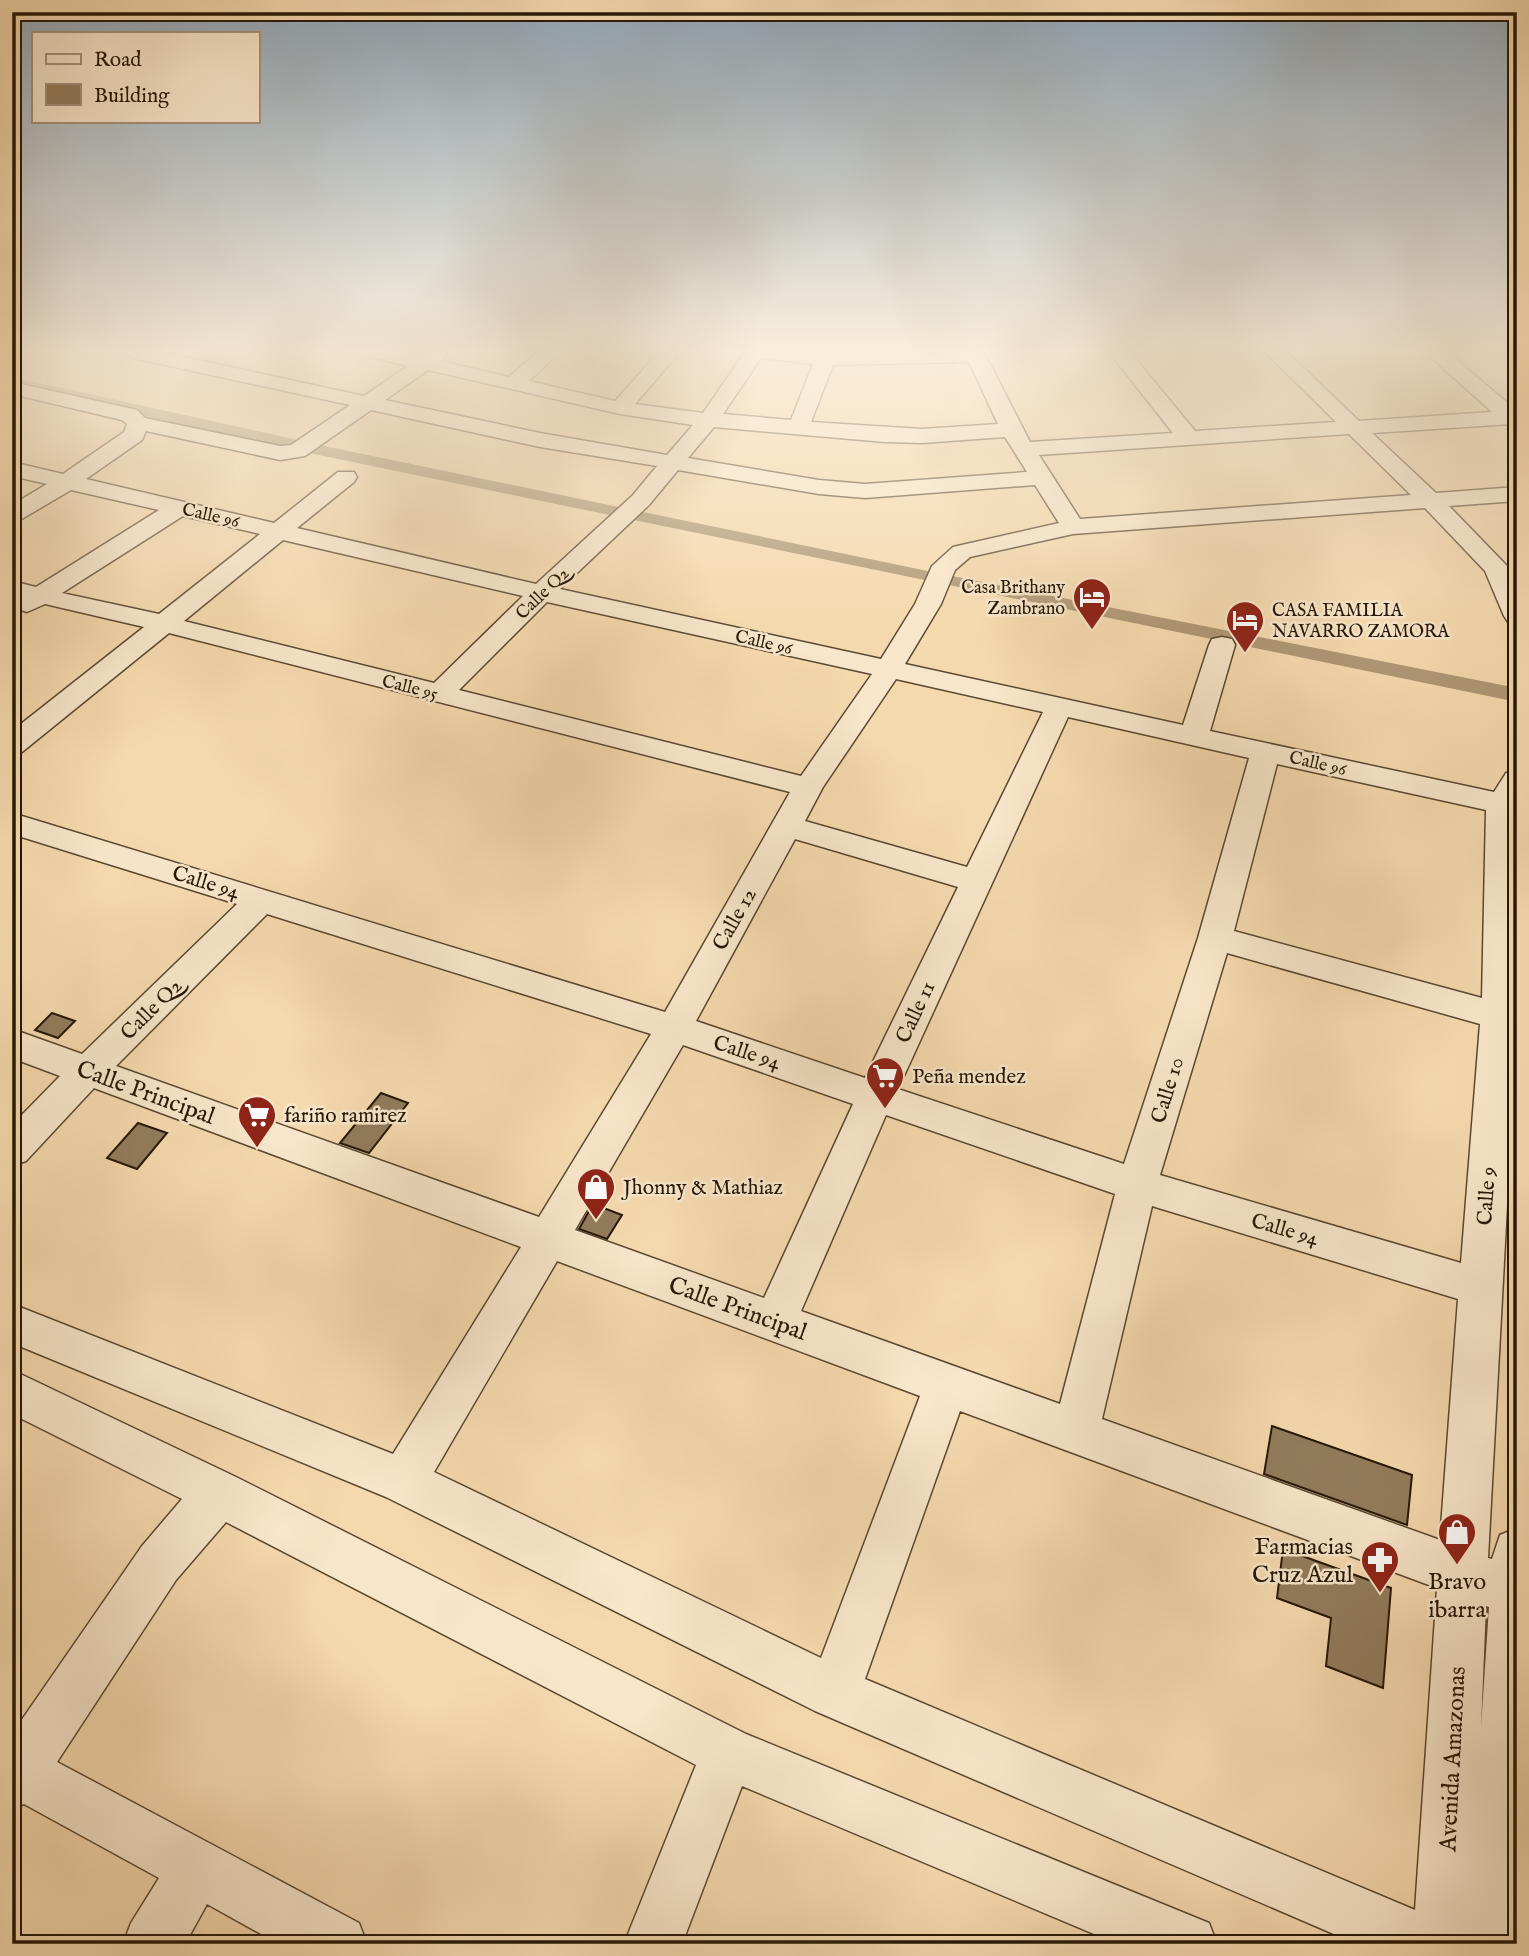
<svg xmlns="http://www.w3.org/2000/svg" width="1529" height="1956" viewBox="0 0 1529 1956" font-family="'IM FELL English',serif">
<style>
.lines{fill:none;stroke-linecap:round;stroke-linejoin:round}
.canal{fill:#af9775;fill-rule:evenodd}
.building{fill:#927c5d;stroke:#261706;stroke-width:2}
.minor-casing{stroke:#5a4830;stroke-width:3}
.minor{fill:#f8e6ca;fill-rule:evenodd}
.labels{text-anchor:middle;stroke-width:5;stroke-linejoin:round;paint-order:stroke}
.far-street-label{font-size:18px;fill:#261706;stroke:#f8e6ca}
.far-poi-label{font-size:18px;fill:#261706;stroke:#f8e6ca;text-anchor:end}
.street-label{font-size:21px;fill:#261706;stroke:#f8e6ca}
.poi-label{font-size:21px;fill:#261706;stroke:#f8e6ca;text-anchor:start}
.near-street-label{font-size:24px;fill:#261706;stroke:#f8e6ca}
.near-poi-label{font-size:24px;fill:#261706;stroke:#f8e6ca;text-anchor:end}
</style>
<rect width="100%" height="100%" fill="#f5d9ae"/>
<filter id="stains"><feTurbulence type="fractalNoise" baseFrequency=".00286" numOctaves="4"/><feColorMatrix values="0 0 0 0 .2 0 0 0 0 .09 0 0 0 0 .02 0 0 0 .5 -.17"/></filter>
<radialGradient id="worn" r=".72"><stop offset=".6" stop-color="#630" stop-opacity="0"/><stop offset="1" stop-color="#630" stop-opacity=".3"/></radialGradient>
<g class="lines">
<path class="canal" d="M 12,377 L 294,439 L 303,444 L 294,449 L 12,387 Z
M 310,443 L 942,574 L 1517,688 L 1517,702 L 304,452 L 301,448 L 304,444 Z"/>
</g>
<path class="building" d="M 52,1013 L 75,1021 L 58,1038 L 35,1030 Z
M 381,1093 L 408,1103 L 369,1153 L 340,1143 Z
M 138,1123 L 167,1133 L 137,1169 L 107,1158 Z
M 593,1204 L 622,1215 L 607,1239 L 579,1229 Z
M 1272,1426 L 1412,1475 L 1407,1525 L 1264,1474 Z
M 1283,1549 L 1391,1588 L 1383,1688 L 1326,1666 L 1331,1618 L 1277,1598 Z"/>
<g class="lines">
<defs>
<path id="minor" d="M 123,352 L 161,352 L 364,396 L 408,366 L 368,356 L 365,352 L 402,352 L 421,357 L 428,352 L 445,352 L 447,355 L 441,361 L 509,377 L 538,352 L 560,352 L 529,381 L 615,401 L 659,352 L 680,352 L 635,404 L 703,413 L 745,352 L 984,352 L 1030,442 L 1173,433 L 1109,352 L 1130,352 L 1195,431 L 1336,422 L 1265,352 L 1287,352 L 1359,421 L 1492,412 L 1425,352 L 1447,352 L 1517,411 L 1517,423 L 1512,424 L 1372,433 L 1436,493 L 1517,487 L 1517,501 L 1449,506 L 1509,568 L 1517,586 L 1517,624 L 1508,622 L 1504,616 L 1485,571 L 1425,508 L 1073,534 L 970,557 L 955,570 L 941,604 L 905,664 L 1183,725 L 1209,645 L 1212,639 L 1222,637 L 1232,639 L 1235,645 L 1210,731 L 1494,792 L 1506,773 L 1517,771 L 1517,1020 L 1488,1558 L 1492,1559 L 1500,1535 L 1517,1528 L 1517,1944 L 1357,1944 L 815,1711 L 386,1497 L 12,1343 L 12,1304 L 393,1454 L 521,1247 L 94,1088 L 26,1161 L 12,1166 L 12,1125 L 60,1076 L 12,1058 L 12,1029 L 82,1054 L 237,904 L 12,834 L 12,813 L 665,1012 L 790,792 L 169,633 L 22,752 L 12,755 L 12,731 L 144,627 L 45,604 L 27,612 L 18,609 L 14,604 L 18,598 L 12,597 L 12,581 L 36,587 L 159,510 L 71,490 L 20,520 L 12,522 L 12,505 L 47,484 L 12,476 L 12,462 L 63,474 L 124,432 L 127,424 L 122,420 L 12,394 L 12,382 L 137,410 L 145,418 L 280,446 L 291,445 L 350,405 L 133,358 ZM 761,358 L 813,364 L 791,420 L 723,414 ZM 969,362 L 998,424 L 922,429 L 811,422 L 833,365 ZM 428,370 L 620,414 L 693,425 L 667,455 L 540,433 L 385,400 ZM 371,410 L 540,447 L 657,466 L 633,495 L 536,584 L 297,528 L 354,482 L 357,477 L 354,472 L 338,472 L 274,523 L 86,479 L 142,440 L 146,431 L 280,460 L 305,456 ZM 714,427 L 885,442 L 922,443 L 1005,437 L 1027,472 L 865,484 L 819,480 L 688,458 ZM 1349,434 L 1411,495 L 1080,519 L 1039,455 ZM 678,470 L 819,494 L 865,498 L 1035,485 L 1059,523 L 953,547 L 932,566 L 915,604 L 881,659 L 560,589 L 649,505 ZM 183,516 L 260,534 L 159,614 L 62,593 ZM 283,540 L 523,596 L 434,683 L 184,621 ZM 547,602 L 872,674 L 801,776 L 459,690 ZM 896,679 L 1043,712 L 967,867 L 805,821 L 823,787 ZM 1068,717 L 1249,758 L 1198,938 L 1124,1164 L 898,1089 ZM 1277,764 L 1486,810 L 1482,998 L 1234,931 ZM 795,839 L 958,887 L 865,1078 L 696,1021 ZM 267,914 L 651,1034 L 539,1217 L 116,1066 ZM 1227,953 L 1480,1024 L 1461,1263 L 1160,1175 ZM 683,1045 L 853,1104 L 764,1298 L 575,1230 ZM 886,1115 L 1115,1194 L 1060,1404 L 801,1311 ZM 1152,1206 L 1458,1299 L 1440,1540 L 1102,1419 ZM 557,1261 L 920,1396 L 821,1658 L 434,1472 ZM 960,1411 L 1437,1588 L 1415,1910 L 865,1679 ZM 1486,1606 L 1489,1607 L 1481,1727 Z
M 12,1370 L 236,1477 L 746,1734 L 1209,1923 L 1217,1944 L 1118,1944 L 742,1786 L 682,1944 L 624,1944 L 696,1765 L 226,1522 L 176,1580 L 57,1762 L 359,1923 L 367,1944 L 279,1944 L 207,1904 L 185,1944 L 123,1944 L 131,1923 L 159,1878 L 24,1804 L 12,1809 L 12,1734 L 142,1546 L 182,1499 L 12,1414 Z"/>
</defs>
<use href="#minor" class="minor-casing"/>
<use href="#minor" class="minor"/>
</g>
<linearGradient id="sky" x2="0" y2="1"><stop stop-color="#91a8ba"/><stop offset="0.56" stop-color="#faeedb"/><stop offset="1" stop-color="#faeedb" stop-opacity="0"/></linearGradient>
<rect width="1529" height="626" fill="url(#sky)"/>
<defs>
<symbol id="hotel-pin" viewBox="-11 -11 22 30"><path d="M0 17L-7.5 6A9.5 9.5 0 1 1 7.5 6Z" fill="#8f2418" stroke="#f8e6ca"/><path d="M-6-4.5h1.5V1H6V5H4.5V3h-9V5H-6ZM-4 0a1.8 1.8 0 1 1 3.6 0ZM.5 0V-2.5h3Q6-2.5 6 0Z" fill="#fff"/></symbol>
<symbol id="supermarket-pin" viewBox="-11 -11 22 30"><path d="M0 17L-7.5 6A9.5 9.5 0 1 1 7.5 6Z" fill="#8f2418" stroke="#f8e6ca"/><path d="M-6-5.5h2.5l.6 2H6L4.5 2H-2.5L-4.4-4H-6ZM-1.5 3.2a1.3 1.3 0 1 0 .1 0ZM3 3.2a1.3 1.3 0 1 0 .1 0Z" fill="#fff"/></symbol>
<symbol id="shop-pin" viewBox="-11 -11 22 30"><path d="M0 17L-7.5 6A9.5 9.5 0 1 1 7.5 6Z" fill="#8f2418" stroke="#f8e6ca"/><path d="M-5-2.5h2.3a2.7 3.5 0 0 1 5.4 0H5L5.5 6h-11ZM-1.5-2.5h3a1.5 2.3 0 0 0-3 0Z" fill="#fff"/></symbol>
<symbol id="pharmacy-pin" viewBox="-11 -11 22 30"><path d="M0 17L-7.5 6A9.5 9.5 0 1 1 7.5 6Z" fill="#8f2418" stroke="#f8e6ca"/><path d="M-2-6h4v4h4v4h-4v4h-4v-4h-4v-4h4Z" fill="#fff"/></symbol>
</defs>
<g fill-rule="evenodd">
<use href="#hotel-pin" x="1070" y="575" width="44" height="60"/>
<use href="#hotel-pin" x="1223" y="598" width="44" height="60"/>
<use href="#supermarket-pin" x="863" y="1054" width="44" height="60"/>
<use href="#supermarket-pin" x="235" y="1093" width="44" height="60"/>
<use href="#shop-pin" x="574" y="1165" width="44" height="60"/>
<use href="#shop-pin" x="1435" y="1510" width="44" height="60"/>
<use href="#pharmacy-pin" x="1358" y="1538" width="44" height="60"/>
</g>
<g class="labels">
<g class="far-street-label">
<text transform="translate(211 515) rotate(13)" y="6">Calle 96</text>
<text transform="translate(542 593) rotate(-44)" y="6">Calle Q2</text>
<text transform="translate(764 642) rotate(13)" y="6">Calle 96</text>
<text transform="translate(410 687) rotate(14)" y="6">Calle 95</text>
<text transform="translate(1318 763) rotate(13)" y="6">Calle 96</text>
</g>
<g class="far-poi-label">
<text x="1065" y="593">Casa Brithany<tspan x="1065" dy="21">Zambrano</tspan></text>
<text x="1272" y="616" text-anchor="start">CASA FAMILIA<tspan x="1272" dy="21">NAVARRO ZAMORA</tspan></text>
</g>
<g class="street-label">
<text transform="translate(206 882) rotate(17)" y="7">Calle 94</text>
<text transform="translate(734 919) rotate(-61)" y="7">Calle 12</text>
<text transform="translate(151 1009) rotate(-45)" y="7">Calle Q2</text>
<text transform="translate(915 1012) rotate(-65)" y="7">Calle 11</text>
<text transform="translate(747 1052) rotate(18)" y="7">Calle 94</text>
<text transform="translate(1167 1090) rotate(-73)" y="7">Calle 10</text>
<text transform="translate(1486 1196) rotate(-86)" y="7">Calle 9</text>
<text transform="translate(1285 1229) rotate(16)" y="7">Calle 94</text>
</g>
<g class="poi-label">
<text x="912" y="1083">Peña mendez</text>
<text x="284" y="1122">fariño ramirez</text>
<text x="623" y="1194">Jhonny &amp; Mathiaz</text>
</g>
<g class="near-street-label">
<text transform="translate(146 1092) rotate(20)" y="8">Calle Principal</text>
<text transform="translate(738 1308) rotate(20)" y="8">Calle Principal</text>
<text transform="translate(1452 1759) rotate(-87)" y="8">Avenida Amazonas</text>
</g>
<g class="near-poi-label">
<text x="1353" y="1554">Farmacias<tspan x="1353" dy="28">Cruz Azul</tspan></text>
<text x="1457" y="1589" text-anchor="middle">Bravo<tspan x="1457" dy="28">ibarra</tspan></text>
</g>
</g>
<rect width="1529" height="1956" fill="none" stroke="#f5d9ae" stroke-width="42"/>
<rect x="14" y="14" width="1501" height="1928" fill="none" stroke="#261706" stroke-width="3.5"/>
<rect x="21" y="21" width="1487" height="1914" fill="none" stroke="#261706" stroke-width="2"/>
<rect x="32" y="32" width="228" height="91" fill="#f8e6ca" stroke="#a4937c" stroke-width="2"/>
<rect x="46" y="54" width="35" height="10" fill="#f8e6ca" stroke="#a4937c" stroke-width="2"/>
<text x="94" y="66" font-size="21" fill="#261706">Road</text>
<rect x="46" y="84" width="35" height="21" fill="#927c5d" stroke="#a4937c" stroke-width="2"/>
<text x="94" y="102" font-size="21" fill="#261706">Building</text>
<rect width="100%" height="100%" filter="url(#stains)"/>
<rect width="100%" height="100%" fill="url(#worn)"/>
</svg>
